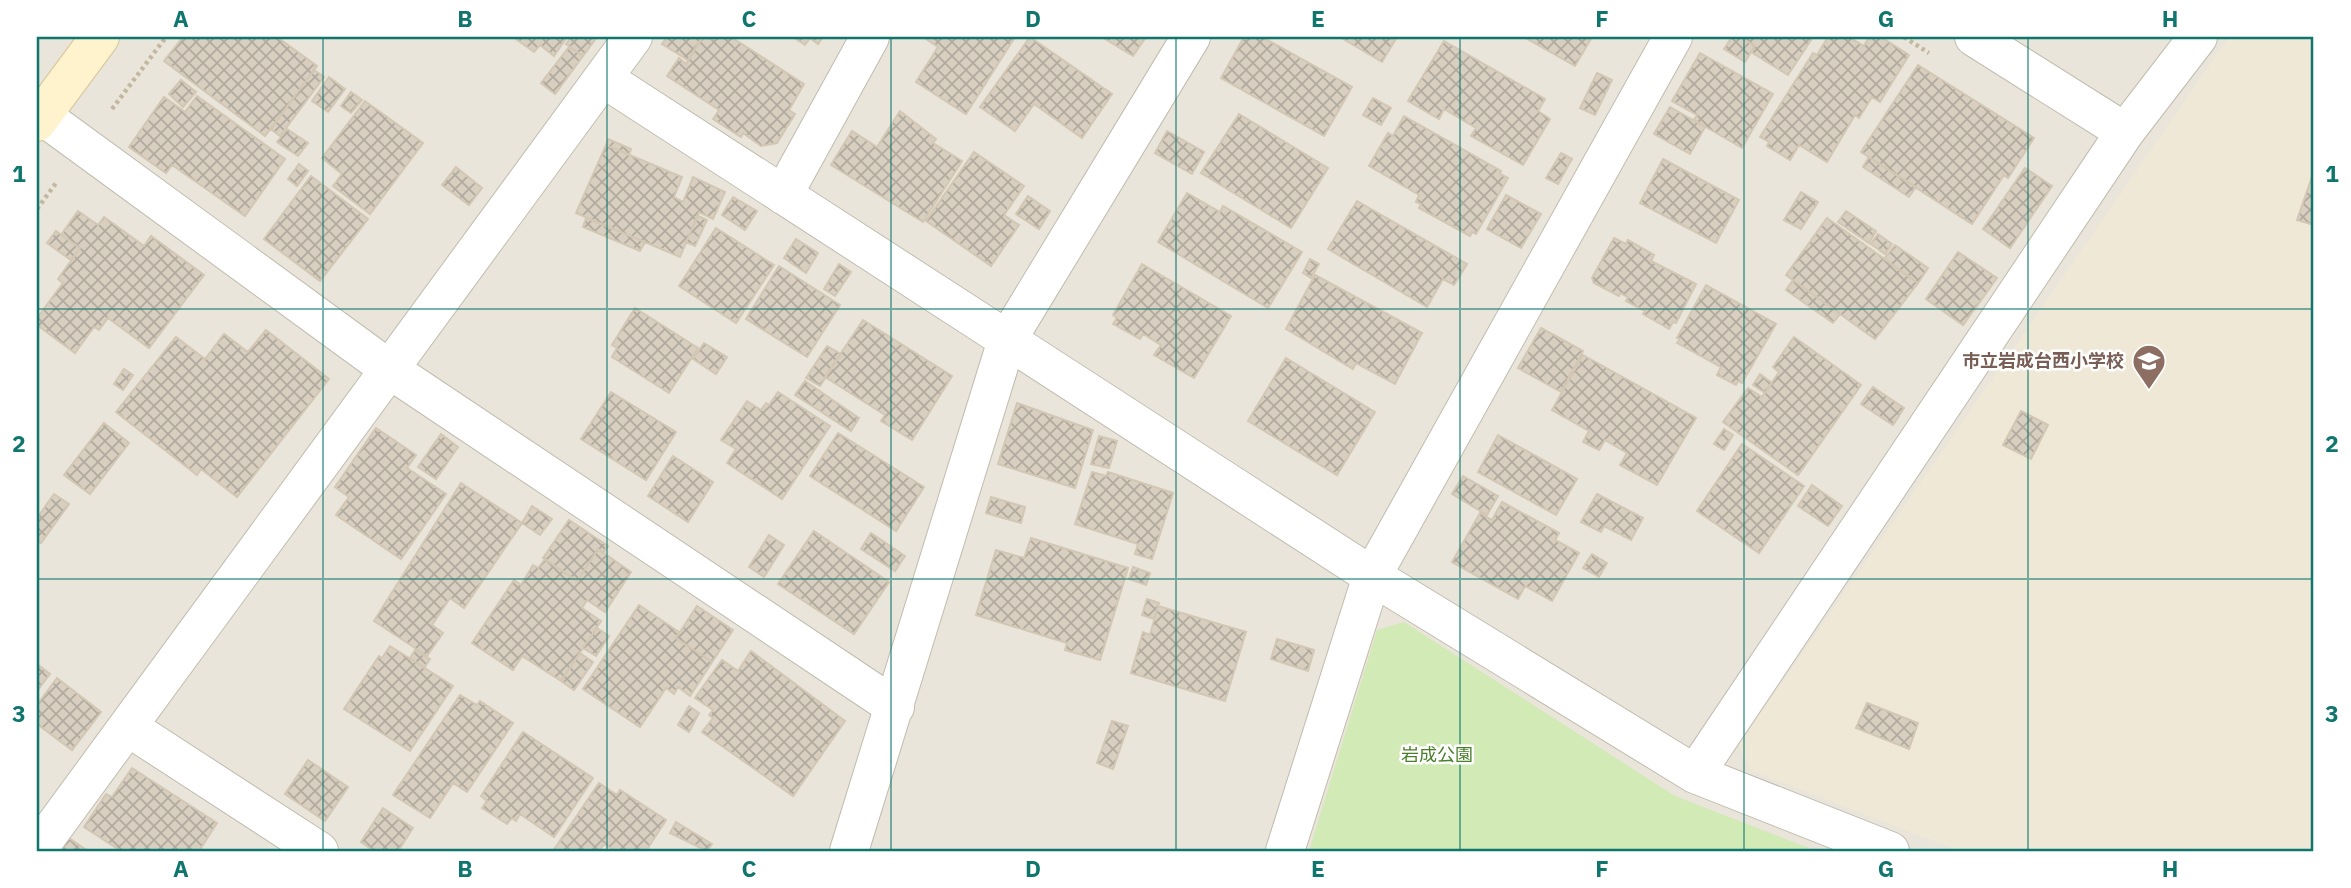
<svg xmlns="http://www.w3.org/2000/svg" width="2351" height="888" viewBox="0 0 2351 888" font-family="'IBM Plex Sans','Noto Sans JP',sans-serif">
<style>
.residential{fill:#eae5da}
.education{fill:#efe8d6}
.park{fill:#d2eab5}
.building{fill:url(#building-cross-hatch);stroke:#d3c7b4;stroke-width:2}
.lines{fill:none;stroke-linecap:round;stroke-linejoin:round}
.street-casing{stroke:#c2bbae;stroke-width:40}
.secondary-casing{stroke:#d6c79b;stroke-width:40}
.path{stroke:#c4b79f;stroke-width:4.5;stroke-dasharray:3.5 3.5;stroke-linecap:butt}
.street{stroke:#fff;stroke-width:38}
.secondary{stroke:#fff3cd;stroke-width:38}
.grid{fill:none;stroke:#0f766e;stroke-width:2;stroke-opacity:0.55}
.labels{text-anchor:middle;stroke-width:5;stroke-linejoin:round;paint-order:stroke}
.education-label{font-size:18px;font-weight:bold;fill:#785e54;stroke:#fff;text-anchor:end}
.park-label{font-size:18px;fill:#4a7f2a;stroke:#fff}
.neatline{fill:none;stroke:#0f766e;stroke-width:2.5}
.grid-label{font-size:23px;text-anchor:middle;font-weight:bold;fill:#0f766e}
</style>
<defs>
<pattern id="building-cross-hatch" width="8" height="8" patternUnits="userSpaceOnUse" patternTransform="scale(1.75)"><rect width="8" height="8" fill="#d8cfc1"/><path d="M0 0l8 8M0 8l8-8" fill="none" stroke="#b1aa9e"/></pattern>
</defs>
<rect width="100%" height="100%" fill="#f6f3ec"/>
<path class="residential" d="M 37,37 L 2314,37 L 2314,851 L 37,851 Z"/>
<path class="education" d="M 2229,37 L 2314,37 L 2314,851 L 1960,851 L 1750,770 L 1739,745 Z"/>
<path class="park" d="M 1404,622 L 1675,796 L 1817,851 L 1309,851 L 1377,630 Z"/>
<path class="building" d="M 183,37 L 277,37 L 317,66 L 265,136 L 164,61 Z
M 513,37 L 567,37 L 554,56 L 540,45 L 534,52 Z
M 571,37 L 597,37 L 583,56 L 566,44 Z
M 667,37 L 702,37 L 688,60 L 662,44 Z
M 703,37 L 706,39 L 731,37 L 804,84 L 789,110 L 795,114 L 777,143 L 761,146 L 743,133 L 741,137 L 713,119 L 719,110 L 667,76 L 679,58 L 686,64 Z
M 793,37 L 823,37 L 818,44 L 810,38 L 805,45 Z
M 923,37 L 1015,37 L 966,114 L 916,82 L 938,47 Z
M 1030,37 L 1112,94 L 1082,138 L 1034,104 L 1015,131 L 980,107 Z
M 1102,37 L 1146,37 L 1133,56 Z
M 1244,37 L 1262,37 L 1352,87 L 1324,136 L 1221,78 Z
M 1340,37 L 1397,37 L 1382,62 Z
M 1524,37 L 1592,37 L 1575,66 Z
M 1732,37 L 1740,37 L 1755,46 L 1745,62 L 1724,49 Z
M 1740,37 L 1813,37 L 1788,75 L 1751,52 L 1755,46 Z
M 1828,37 L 1849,37 L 1864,46 L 1869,37 L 1881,37 L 1909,55 L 1880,102 L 1872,97 L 1859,118 L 1855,115 L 1827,162 L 1799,145 L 1790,160 L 1767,146 L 1769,142 L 1760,137 L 1813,53 L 1817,55 Z
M 1444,41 L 1545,99 L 1538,111 L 1550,119 L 1523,165 L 1471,136 L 1476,128 L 1444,109 L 1439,119 L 1408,101 Z
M 569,47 L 583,56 L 555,94 L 541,83 Z
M 1700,53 L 1773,94 L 1742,148 L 1694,120 L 1697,115 L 1672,101 Z
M 1918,65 L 2034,138 L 2008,178 L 2004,175 L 1972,224 L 1861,152 Z
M 314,70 L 324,77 L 280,136 L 271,129 Z
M 1597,73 L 1612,80 L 1595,115 L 1580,108 Z
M 329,77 L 345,89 L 328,112 L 312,101 Z
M 181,80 L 196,92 L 183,107 L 169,94 Z
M 351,92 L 362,100 L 351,113 L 341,106 Z
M 197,96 L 285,159 L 245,216 L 172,165 L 166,173 L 129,147 L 164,97 L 185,112 Z
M 1373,98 L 1391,108 L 1381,125 L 1363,115 Z
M 365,101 L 423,143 L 370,214 L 333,186 L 342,174 L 322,158 Z
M 1670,107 L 1705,127 L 1690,154 L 1654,134 Z
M 900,111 L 936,139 L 933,143 L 962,161 L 923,222 L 831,165 L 852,131 L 877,147 Z
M 1239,114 L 1328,168 L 1291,228 L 1201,173 Z
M 1404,116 L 1501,171 L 1500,174 L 1508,178 L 1476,234 L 1472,232 L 1470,236 L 1419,208 L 1421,204 L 1416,202 L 1419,195 L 1369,166 L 1388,133 L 1393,136 Z
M 287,129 L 308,143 L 298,156 L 277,142 Z
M 1167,131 L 1204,152 L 1192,174 L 1155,153 Z
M 608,139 L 631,149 L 629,155 L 606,145 Z
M 606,145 L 682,177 L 674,197 L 683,202 L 693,177 L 725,192 L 713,219 L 699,212 L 680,257 L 576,213 Z
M 974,152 L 1024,186 L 1004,215 L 1019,225 L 991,266 L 926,221 Z
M 1561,153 L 1572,159 L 1558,184 L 1546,178 Z
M 1869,157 L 1916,187 L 1909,197 L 1863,167 Z
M 1663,159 L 1739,200 L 1716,243 L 1640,203 Z
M 299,164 L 308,171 L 297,186 L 288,179 Z
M 456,167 L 482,188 L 469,205 L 442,185 Z
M 2025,168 L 2052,186 L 2010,248 L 1983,229 Z
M 2314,171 L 2314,225 L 2297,220 Z
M 311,176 L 368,219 L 320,281 L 264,239 Z
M 1801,192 L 1818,202 L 1801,229 L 1784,220 Z
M 1187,193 L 1220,212 L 1223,206 L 1302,252 L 1268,308 L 1158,242 Z
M 1506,195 L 1541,214 L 1521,248 L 1487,229 Z
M 1028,196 L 1050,211 L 1039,229 L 1016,214 Z
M 733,197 L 757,211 L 745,230 L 722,215 Z
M 1357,201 L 1467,264 L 1454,285 L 1443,279 L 1427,307 L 1328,249 Z
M 78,211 L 98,225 L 104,217 L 144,246 L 151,236 L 204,275 L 149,348 L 108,318 L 99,330 L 94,327 L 75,353 L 37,325 L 37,318 L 63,283 L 58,279 L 80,248 L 61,235 Z
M 1846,211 L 1876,231 L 1869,243 L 1838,222 Z
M 698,216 L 707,220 L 695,246 L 686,242 Z
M 586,218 L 645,242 L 640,251 L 583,227 Z
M 1827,218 L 1918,283 L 1875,339 L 1786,275 Z
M 716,228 L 774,265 L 736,323 L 679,286 Z
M 56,231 L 80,248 L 71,260 L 47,243 Z
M 1878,234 L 1892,244 L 1885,254 L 1871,244 Z
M 1614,238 L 1626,244 L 1628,240 L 1654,255 L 1651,261 L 1696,284 L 1676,323 L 1673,322 L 1669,329 L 1643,314 L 1645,311 L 1626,301 L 1628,297 L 1620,293 L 1619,296 L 1594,283 L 1592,278 Z
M 796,239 L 818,253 L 806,273 L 784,258 Z
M 1895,245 L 1928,268 L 1918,283 L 1884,259 Z
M 1958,252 L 1997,278 L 1963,325 L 1926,299 Z
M 1310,259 L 1319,264 L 1311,278 L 1303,273 Z
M 839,264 L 851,272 L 835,296 L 824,289 Z
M 1142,264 L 1231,316 L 1194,378 L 1154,355 L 1161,345 L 1143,334 L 1140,339 L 1113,324 L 1117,318 L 1113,315 Z
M 779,266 L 840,305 L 807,357 L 746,319 Z
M 1315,275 L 1422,333 L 1395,384 L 1356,363 L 1353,369 L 1286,329 Z
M 1793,280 L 1840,314 L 1833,323 L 1786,290 Z
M 1706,285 L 1776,324 L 1742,383 L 1738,381 L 1736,385 L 1717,375 L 1721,367 L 1677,343 L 1680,339 L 1677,338 Z
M 635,308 L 698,348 L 669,393 L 612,357 L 617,348 L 612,345 Z
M 863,320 L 952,376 L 912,440 L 881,421 L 885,415 L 825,377 Z
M 1541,328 L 1583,351 L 1561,392 L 1518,368 Z
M 266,330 L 329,379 L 237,497 L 201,469 L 197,475 L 116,412 L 176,337 L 205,359 L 224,334 L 248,352 Z
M 1794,337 L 1861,385 L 1798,475 L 1723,422 L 1748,388 L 1762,397 L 1779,372 L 1773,367 Z
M 704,343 L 727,357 L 716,374 L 693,359 Z
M 827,346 L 841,354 L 820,386 L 806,378 Z
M 1583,355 L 1696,418 L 1657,485 L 1620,465 L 1627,453 L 1605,440 L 1599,450 L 1583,442 L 1589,431 L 1552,410 Z
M 1286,358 L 1375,412 L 1337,475 L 1248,421 Z
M 124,369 L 133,375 L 123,390 L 114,384 Z
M 1760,374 L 1772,383 L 1765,393 L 1753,385 Z
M 805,381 L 859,418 L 851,431 L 795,395 Z
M 1873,387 L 1904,408 L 1893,425 L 1861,404 Z
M 611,392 L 676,432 L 646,480 L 581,439 Z
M 778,392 L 830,426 L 782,499 L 727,463 L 736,449 L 721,440 L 747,401 L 761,410 L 766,403 L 769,405 Z
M 1017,403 L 1093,430 L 1075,488 L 998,464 Z
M 2021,411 L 2048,425 L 2031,459 L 2003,445 Z
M 104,423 L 129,443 L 90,494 L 64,475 Z
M 376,428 L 416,455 L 407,468 L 446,494 L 401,559 L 336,515 L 349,497 L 335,487 Z
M 1724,429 L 1733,435 L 1724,450 L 1714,444 Z
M 838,433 L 924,487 L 896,531 L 810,476 Z
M 441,434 L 458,447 L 436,479 L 418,467 Z
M 1498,435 L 1577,479 L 1556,515 L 1478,472 Z
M 1099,436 L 1117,441 L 1109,468 L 1091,464 Z
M 1742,444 L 1804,486 L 1759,553 L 1697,511 Z
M 673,456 L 713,482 L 688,522 L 648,496 Z
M 1092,472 L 1106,476 L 1108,472 L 1173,493 L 1152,559 L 1135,554 L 1138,544 L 1075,524 Z
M 1463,476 L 1498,496 L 1487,515 L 1452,494 Z
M 461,483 L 522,523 L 464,608 L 450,598 L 432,625 L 443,633 L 427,656 L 374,621 Z
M 1812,485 L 1842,506 L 1828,526 L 1798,506 Z
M 54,494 L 69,504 L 41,543 L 37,540 L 37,518 Z
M 1597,494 L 1643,518 L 1631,540 L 1604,526 L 1601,532 L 1581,522 Z
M 991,497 L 1025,507 L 1021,523 L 986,513 Z
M 1502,502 L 1559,533 L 1555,540 L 1579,553 L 1552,601 L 1525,586 L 1518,599 L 1452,562 L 1480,513 L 1492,520 Z
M 532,506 L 552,519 L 540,535 L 522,523 Z
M 569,520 L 608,546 L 603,553 L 598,549 L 577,581 L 543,558 Z
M 814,531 L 889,582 L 854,634 L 778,584 Z
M 871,533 L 905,556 L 895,571 L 861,549 Z
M 769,535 L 784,545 L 764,577 L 749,567 Z
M 1031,538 L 1128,568 L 1100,660 L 1065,650 L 1067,643 L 976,615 L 996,550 L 1024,558 Z
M 598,549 L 631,572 L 605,612 L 587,600 L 582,608 L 601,621 L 561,681 L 522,656 L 513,670 L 472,643 L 514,580 L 521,585 L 533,565 L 538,568 L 545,559 L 577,581 Z
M 1592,554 L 1607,563 L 1599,577 L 1583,568 Z
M 1133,567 L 1150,573 L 1146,585 L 1129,579 Z
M 1147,599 L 1159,603 L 1154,619 L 1142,615 Z
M 639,605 L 679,632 L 676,638 L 712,662 L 690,696 L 678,687 L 674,694 L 666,688 L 640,727 L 583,689 Z
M 697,606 L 733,630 L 712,662 L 676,638 Z
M 1158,606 L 1246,632 L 1225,701 L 1131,673 L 1143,632 L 1150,635 Z
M 597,628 L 609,636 L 596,656 L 583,648 Z
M 1277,639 L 1314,650 L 1308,671 L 1271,659 Z
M 390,646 L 453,686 L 410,751 L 344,709 L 379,656 L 382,658 Z
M 415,650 L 430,659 L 424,668 L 410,658 Z
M 751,651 L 845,721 L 793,796 L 702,732 L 713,718 L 709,715 L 713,710 L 695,698 L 722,660 L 738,671 Z
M 580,653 L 593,662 L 574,690 L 561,681 Z
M 37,664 L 50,674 L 37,691 Z
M 57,678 L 101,712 L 72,750 L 37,724 L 37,705 Z
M 460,695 L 477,705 L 480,701 L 513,723 L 467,792 L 453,783 L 430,818 L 393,795 Z
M 1867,703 L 1918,723 L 1909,749 L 1856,728 Z
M 689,706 L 699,713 L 689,732 L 678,725 Z
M 1112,721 L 1128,726 L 1113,769 L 1097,763 Z
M 523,732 L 593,778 L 554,837 L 520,814 L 516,821 L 512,818 L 507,824 L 482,808 L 487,801 L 481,796 Z
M 308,760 L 348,787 L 325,821 L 285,794 Z
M 132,768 L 217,823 L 199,851 L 121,851 L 84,827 L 106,794 L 112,797 Z
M 599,783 L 617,795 L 620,790 L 666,820 L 646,851 L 615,851 L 604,844 L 599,851 L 553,851 Z
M 383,808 L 413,828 L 398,851 L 374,851 L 361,842 Z
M 676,822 L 712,844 L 707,851 L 670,833 Z
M 69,838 L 88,851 L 60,851 Z"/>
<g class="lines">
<defs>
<path id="street" d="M 1974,37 L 2125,132
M 603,78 L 1372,576 L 1695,774 L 1890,851
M 37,112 L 389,369 L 895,707
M 783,195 L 870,37
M 128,727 L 319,851
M 1695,774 L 2125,132 L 2198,37
M 37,850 L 633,37
M 849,851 L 1007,340 L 1191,37
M 1285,851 L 1372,576 L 1673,37"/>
<path id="secondary" d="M 37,122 L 100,37"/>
</defs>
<use href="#street" class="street-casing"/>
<use href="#secondary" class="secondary-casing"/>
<path class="path" d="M 1904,37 L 1929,53
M 112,109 L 166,37
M 37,209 L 56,183"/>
<use href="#street" class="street"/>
<use href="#secondary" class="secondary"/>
</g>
<path class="grid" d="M 323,37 L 323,851M 607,37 L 607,851M 891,37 L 891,851M 1176,37 L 1176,851M 1460,37 L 1460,851M 1744,37 L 1744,851M 2028,37 L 2028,851M 37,309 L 2314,309M 37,579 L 2314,579"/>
<defs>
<symbol id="school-pin" viewBox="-11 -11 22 30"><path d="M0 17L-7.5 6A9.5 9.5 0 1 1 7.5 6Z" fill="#8d6e63" stroke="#fff"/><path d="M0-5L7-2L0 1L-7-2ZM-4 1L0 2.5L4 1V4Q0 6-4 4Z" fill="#fff"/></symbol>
</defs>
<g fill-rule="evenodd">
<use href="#school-pin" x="2130" y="342" width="38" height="52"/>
</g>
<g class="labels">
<g class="education-label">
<text x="2124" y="367">市立岩成台西小学校</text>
</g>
<g class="park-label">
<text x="1437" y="761">岩成公園</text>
</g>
</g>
<rect width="2351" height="888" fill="none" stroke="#ffffff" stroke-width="77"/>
<rect x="38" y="38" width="2274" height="812" class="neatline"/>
<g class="grid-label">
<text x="181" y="27">A</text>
<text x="465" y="27">B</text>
<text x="749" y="27">C</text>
<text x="1033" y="27">D</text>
<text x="1318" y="27">E</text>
<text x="1602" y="27">F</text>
<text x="1886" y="27">G</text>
<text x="2170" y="27">H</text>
<text x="19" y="182">1</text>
<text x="2332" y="182">1</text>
<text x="19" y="452">2</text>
<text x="2332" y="452">2</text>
<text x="19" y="722">3</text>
<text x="2332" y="722">3</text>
<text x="181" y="877">A</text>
<text x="465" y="877">B</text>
<text x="749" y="877">C</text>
<text x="1033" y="877">D</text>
<text x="1318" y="877">E</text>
<text x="1602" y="877">F</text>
<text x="1886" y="877">G</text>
<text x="2170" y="877">H</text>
</g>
</svg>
